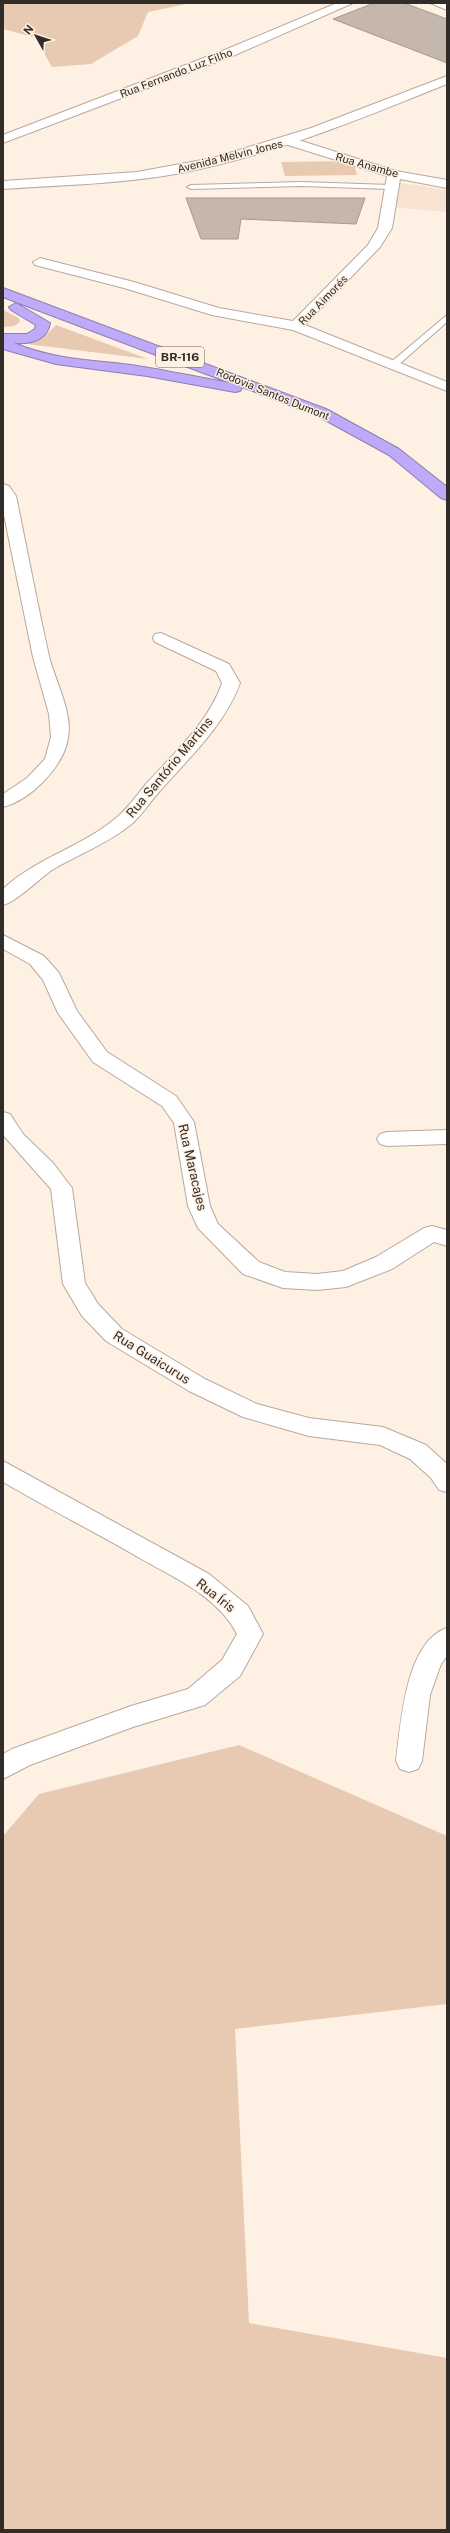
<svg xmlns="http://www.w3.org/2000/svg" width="450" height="2533" viewBox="0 0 450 2533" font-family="'Public Sans',sans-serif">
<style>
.built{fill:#f8e3d2}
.green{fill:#e7cab1}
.building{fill:#c5b7ab;stroke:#a7998e}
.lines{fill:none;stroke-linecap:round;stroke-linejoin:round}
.lane-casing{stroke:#b7a99e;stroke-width:2}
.street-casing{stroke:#b7a99e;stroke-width:2}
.secondary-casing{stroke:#b7a99e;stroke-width:2}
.highway-casing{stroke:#8d7eb0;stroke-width:2}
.lane{fill:#fff;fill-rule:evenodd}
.street{fill:#fff;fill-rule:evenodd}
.secondary{fill:#fff;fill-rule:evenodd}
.highway{fill:#beaaf9;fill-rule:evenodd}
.labels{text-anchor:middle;stroke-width:3;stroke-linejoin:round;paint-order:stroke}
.far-street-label{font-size:11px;fill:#312c27;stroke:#fef0e3}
.shield{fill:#fef0e3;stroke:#6e675f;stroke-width:1}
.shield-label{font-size:12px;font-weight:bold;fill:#312c27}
.street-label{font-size:13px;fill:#312c27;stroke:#fef0e3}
</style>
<rect width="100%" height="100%" fill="#fef0e3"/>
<path class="built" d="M 395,182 L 447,190 L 447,212 L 392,207 Z"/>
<path class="green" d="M 3,3 L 191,3 L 148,12 L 138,36 L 91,64 L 52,67 L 44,53 L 44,40 L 3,29 Z
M 353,161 L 357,175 L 285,176 L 281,162 Z
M 3,310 L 19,318 L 20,322 L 14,326 L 3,327 Z
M 56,325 L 148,359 L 27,344 L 42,339 Z
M 239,1745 L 447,1836 L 447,2004 L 235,2029 L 249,2323 L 447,2358 L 447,2530 L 3,2530 L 3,1836 L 39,1794 Z"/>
<path class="building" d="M 374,3 L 404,3 L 447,19 L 447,63 L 333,19 Z
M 186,198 L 365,198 L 356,224 L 241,219 L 238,239 L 201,239 Z"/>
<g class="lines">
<defs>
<path id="lane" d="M 301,182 L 391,185 L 395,187 L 391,189 L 301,186 L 191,189 L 187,187 L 191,185 Z
M 447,315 L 447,322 L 396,367 L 390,367 L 390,363 Z"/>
<path id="street" d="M 337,3 L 353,3 L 235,55 L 3,143 L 3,135 L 227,49 Z
M 430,3 L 447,3 L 447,10 Z
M 289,137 L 396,171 L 447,180 L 447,188 L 400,179 L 392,228 L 380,247 L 305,325 L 447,382 L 447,391 L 293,330 L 212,315 L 124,288 L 35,265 L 33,262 L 40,258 L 134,282 L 219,308 L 293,321 L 368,245 L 378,228 L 387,176 L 285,144 L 283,141 Z
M 3,484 L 9,486 L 16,496 C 27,549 37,603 49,656 C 55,681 73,712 68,738 C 64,766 31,800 3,807 L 3,794 L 27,778 L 45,759 L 51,737 L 49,714 L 33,657 L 3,510 Z
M 161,633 L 229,664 L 240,683 C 225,725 188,759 159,792 C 149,803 140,818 129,826 C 105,845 77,855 52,870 C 39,879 16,902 3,905 L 3,889 C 36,858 82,847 116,818 C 127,809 137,795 146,784 C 173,754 209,722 222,683 L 216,671 L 155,642 L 153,638 L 155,634 Z
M 3,935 L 44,956 L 59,973 L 77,1011 L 107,1052 L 176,1096 L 194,1122 L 210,1206 L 218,1224 L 259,1262 L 285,1272 L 317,1274 L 343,1271 L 376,1257 L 424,1228 L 432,1226 L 447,1230 L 447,1246 L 434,1242 L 392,1269 L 346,1287 L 317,1290 L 283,1288 L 243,1274 L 198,1228 L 188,1206 L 174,1123 L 162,1106 L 93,1062 L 58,1013 L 43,980 L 30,964 L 3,949 Z
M 3,1112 L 10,1114 L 23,1134 L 53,1163 L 72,1188 L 85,1283 L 98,1304 L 122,1329 L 205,1379 L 257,1404 L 309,1418 L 383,1427 L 426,1445 L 447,1464 L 447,1492 L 439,1490 L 431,1478 L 410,1459 L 380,1445 L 309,1436 L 243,1417 L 189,1391 L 106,1341 L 82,1316 L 63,1284 L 51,1189 L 3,1135 Z
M 447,1130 L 447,1144 L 387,1146 L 380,1144 L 377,1139 L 380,1134 L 387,1132 Z
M 3,1461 L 209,1574 L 248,1606 L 263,1634 L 240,1676 L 205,1705 L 133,1727 L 30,1765 L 3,1779 L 3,1754 L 12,1749 L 131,1706 L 188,1689 L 222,1660 L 237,1634 C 219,1598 177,1579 143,1560 C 97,1533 49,1509 3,1482 Z
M 447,1628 L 447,1656 L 441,1664 L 430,1695 L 422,1761 L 418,1769 L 409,1772 L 400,1769 L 396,1761 C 401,1724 405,1642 447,1628 Z"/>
<path id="secondary" d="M 447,76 L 447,84 C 360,119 273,155 181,173 C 122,184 62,185 3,189 L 3,181 L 137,172 L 213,158 L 311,128 Z"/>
<path id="highway" d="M 3,288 L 326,409 L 399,449 L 447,487 L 447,500 L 441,498 L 389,455 L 316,415 L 242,387 L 240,391 L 235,392 L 147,376 L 56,364 L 3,349 L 3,334 L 27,334 L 35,329 L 36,325 L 11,310 L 9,307 L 16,303 L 50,323 C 47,341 30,344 14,343 C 51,359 91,360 131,365 C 164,370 197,377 230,383 L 3,297 Z"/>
</defs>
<use href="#lane" class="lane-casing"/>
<use href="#street" class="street-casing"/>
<use href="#secondary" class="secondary-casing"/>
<use href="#highway" class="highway-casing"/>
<use href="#lane" class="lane"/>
<use href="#street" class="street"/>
<use href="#secondary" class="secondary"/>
<use href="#highway" class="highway"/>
</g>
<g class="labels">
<g class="far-street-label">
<text transform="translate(176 73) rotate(-21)" y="4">Rua Fernando Luz Filho</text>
<text transform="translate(230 156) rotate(-14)" y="4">Avenida Melvin Jones</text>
<text transform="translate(367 165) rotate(16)" y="4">Rua Anambe</text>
<text transform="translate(323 300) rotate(-46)" y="4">Rua Aimorés</text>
<text transform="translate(273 394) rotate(22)" y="4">Rodovia Santos Dumont</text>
</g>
<rect class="shield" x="156" y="347" width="48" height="20" rx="3"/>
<g class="shield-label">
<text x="180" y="361">BR-116</text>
</g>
<g class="street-label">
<text transform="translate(169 767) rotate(-50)" y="5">Rua Santório Martins</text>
<text transform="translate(193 1167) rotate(77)" y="5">Rua Maracajes</text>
<text transform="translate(152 1357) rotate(32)" y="5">Rua Guaicurus</text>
<text transform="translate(216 1595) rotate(38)" y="5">Rua Íris</text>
</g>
</g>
<rect width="450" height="2533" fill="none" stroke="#312c27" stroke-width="8"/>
<g transform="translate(36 36) rotate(309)" stroke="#fef0e3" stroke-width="3" paint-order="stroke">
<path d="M0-3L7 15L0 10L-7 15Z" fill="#312c27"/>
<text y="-6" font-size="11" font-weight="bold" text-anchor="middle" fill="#312c27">N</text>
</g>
</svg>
